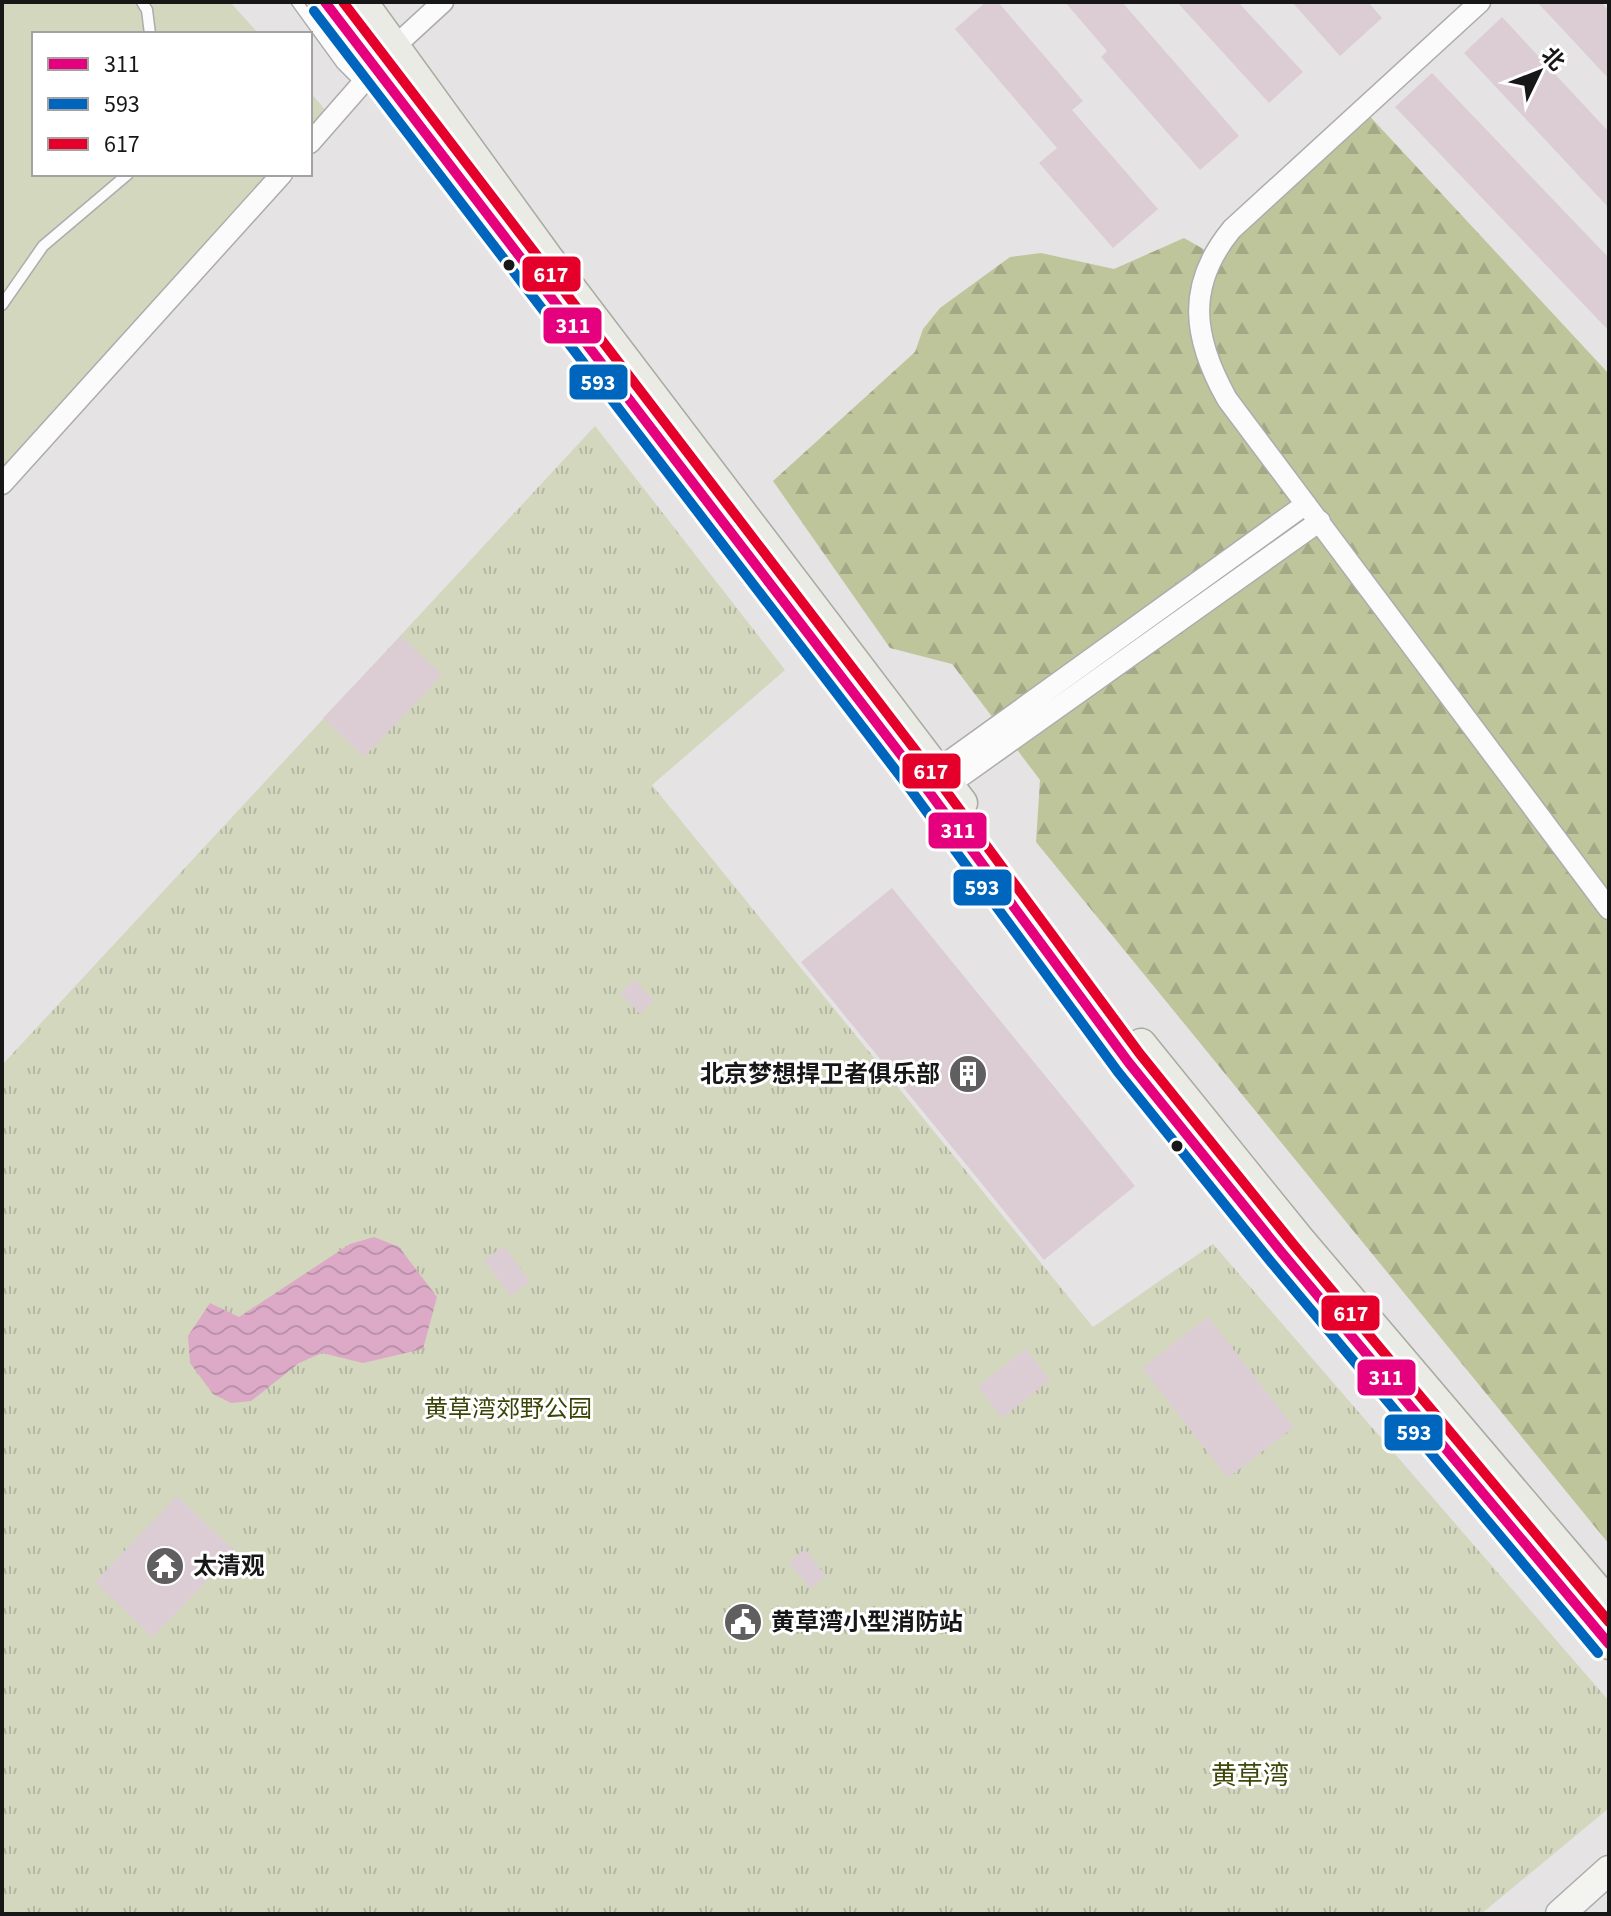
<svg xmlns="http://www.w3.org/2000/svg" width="1611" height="1916" viewBox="0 0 1611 1916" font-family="'Source Sans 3','Noto Sans SC',sans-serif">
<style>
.grass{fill:#d3d7be}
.forest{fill:url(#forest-firs)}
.park{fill:url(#park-tufts)}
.water{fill:url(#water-waves)}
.building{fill:#dccdd5}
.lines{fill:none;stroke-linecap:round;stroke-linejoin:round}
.service-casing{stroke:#adacad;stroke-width:13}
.minor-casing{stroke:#adacad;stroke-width:23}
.secondary-casing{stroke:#adacad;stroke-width:31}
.primary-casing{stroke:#a8a9a0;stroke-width:33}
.service{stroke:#fbfbfb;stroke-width:10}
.minor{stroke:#fbfbfb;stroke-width:20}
.secondary{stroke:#f3f3f0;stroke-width:28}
.primary{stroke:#eaebe5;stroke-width:30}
.bus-1-casing{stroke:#fff;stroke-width:16}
.bus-2-casing{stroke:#fff;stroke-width:16}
.bus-3-casing{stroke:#fff;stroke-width:16}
.bus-1{stroke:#e5007d;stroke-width:10}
.bus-2{stroke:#0065bd;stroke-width:10}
.bus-3{stroke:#e4002b;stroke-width:10}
.bus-dot{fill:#181717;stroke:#fff;stroke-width:3}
.labels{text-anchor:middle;stroke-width:6;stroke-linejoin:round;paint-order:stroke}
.poi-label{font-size:24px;font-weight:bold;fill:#181717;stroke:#fff;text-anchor:start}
.park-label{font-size:24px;fill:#3c4306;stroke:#fff}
.neighbourhood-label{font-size:26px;fill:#3f4609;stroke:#fff}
.line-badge{stroke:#fff;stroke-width:3}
.badge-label{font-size:22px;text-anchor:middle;font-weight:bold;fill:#fff}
</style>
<defs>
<pattern id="forest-firs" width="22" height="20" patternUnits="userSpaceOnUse" patternTransform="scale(2)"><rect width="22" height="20" fill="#bfc59b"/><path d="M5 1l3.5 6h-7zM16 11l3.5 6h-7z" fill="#a3a885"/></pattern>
<pattern id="park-tufts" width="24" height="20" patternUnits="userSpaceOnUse" patternTransform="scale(2)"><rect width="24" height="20" fill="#d3d7be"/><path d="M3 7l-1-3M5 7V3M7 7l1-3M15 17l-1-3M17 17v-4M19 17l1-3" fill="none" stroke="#b4b8a3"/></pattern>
<pattern id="water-waves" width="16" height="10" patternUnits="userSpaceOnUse" patternTransform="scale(2)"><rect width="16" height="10" fill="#dca9c7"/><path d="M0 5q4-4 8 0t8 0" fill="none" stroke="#bc91aa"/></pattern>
</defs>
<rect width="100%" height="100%" fill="#e5e3e4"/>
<path class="grass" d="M 2,2 L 230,2 L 259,34 L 34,34 L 34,174 L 271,174 L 2,469 Z
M 310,92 L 327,112 L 310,131 Z"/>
<path class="forest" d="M 1363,109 L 1609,374 L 1609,1544 L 1036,842 L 1040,780 L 952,664 L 890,648 L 773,481 L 915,352 L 923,329 L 940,308 L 1010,257 L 1041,253 L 1114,269 L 1184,238 L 1212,254 Z"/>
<path class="park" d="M 595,426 L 785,670 L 652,785 L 1093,1327 L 1213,1244 L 1609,1701 L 1609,1808 L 1481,1914 L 2,1914 L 2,1065 Z"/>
<path class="water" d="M 374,1237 L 399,1247 L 437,1297 L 423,1349 L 363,1363 L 322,1353 L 299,1363 L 251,1401 L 231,1403 L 213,1394 L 190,1363 L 188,1336 L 210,1303 L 239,1317 L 350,1244 Z"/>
<path class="building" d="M 986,2 L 998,2 L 1083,101 L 1072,110 L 1158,209 L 1113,248 L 1039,163 L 1057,148 L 955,29 Z
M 1065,2 L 1122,2 L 1239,136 L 1200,170 L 1101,57 L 1107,51 Z
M 1177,2 L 1238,2 L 1303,72 L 1269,103 Z
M 1292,2 L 1368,2 L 1382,18 L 1340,56 Z
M 1537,2 L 1601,2 L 1609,11 L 1609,79 Z
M 1502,17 L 1609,132 L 1609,208 L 1464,53 Z
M 1432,73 L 1609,258 L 1609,331 L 1395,107 Z
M 401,636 L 442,675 L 364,757 L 323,718 Z
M 892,888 L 1135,1186 L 1044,1260 L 801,962 Z
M 635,980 L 654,1001 L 640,1014 L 620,993 Z
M 504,1246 L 530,1282 L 511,1296 L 484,1260 Z
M 1208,1317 L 1294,1427 L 1228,1478 L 1142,1368 Z
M 1026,1349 L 1050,1380 L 1002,1418 L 978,1386 Z
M 177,1496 L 235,1551 L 153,1637 L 95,1582 Z
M 805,1549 L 826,1576 L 810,1589 L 789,1562 Z"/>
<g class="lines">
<defs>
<path id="service" d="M 142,2 L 147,10 L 150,34
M 297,2 L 342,64 L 361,83
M 2,305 L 43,246 L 128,174"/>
<path id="minor" d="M 1480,2 L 1232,229 C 1185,286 1193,338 1227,399 L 1609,909
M 310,143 L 394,47 L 443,2
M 2,484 L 282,174
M 927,777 L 1306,504
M 939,792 L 1320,521"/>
<path id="secondary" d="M 1560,1914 L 1609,1870"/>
<path id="primary" d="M 325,2 L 921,781 L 1129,1063 L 1282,1253 L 1609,1644
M 362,2 L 547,257 L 962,803
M 1141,1044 L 1298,1238 L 1609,1604"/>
</defs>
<use href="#service" class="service-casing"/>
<use href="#minor" class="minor-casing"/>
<use href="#secondary" class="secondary-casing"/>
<use href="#primary" class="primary-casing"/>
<use href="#service" class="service"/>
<use href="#minor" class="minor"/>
<use href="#secondary" class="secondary"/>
<use href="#primary" class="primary"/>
<defs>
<path id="bus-1" d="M 325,2 L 921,781 L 1129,1063 L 1282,1253 L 1609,1644"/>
<path id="bus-2" d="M 314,11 L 910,789 L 1118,1072 L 1271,1262 L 1598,1653"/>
<path id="bus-3" d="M 343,2 L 932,772 L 1140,1054 L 1293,1244 L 1609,1622"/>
</defs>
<use href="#bus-1" class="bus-1-casing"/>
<use href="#bus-2" class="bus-2-casing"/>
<use href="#bus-3" class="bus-3-casing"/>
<use href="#bus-1" class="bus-1"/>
<use href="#bus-2" class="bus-2"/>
<use href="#bus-3" class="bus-3"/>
</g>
<defs>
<symbol id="building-disc" viewBox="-11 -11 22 22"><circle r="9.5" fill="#605e5f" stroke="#fff"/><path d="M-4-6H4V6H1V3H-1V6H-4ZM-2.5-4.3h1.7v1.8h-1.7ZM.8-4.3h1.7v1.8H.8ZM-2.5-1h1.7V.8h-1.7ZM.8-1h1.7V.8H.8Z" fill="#fff"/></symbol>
<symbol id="temple-disc" viewBox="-11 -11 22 22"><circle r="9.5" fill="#605e5f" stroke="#fff"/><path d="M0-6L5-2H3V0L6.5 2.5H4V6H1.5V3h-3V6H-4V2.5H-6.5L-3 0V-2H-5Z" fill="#fff"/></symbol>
<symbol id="civic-disc" viewBox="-11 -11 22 22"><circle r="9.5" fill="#605e5f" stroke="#fff"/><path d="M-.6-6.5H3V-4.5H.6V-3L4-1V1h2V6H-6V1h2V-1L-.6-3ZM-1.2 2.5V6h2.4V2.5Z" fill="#fff"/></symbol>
</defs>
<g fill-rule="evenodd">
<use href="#building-disc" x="946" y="1052" width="44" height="44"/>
<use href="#temple-disc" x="143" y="1544" width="44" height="44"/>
<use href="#civic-disc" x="721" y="1600" width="44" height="44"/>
</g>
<g class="bus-dot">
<circle cx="509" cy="265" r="7"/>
<circle cx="1177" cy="1146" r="7"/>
</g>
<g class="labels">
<g class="poi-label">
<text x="940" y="1082" text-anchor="end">北京梦想捍卫者俱乐部</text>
<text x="193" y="1574">太清观</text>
<text x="771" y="1630">黄草湾小型消防站</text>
</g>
<g class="park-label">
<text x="508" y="1417">黄草湾郊野公园</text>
</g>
<g class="neighbourhood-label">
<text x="1250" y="1784">黄草湾</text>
</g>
</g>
<g class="line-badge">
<rect x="521" y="255" width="61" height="38" rx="8" fill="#e4002b"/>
<rect x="542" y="306" width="61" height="39" rx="8" fill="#e5007d"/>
<rect x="568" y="363" width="61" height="38" rx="8" fill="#0065bd"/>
<rect x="901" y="752" width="61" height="38" rx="8" fill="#e4002b"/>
<rect x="927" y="811" width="61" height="39" rx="8" fill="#e5007d"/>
<rect x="952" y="868" width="61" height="39" rx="8" fill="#0065bd"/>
<rect x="1320" y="1294" width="61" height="38" rx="8" fill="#e4002b"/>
<rect x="1356" y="1358" width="61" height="39" rx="8" fill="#e5007d"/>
<rect x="1383" y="1413" width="61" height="39" rx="8" fill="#0065bd"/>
</g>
<g class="badge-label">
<text x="551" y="282">617</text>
<text x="573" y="333">311</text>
<text x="598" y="390">593</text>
<text x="931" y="779">617</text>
<text x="958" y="838">311</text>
<text x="982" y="895">593</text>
<text x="1351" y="1321">617</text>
<text x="1386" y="1385">311</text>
<text x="1414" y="1440">593</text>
</g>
<rect width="1611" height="1916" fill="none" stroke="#181717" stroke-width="8"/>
<rect x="32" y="32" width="280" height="144" fill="#ffffff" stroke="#a3a2a2" stroke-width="2"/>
<rect x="48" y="58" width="40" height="12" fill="#e5007d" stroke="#a3a2a2" stroke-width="2"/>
<text x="104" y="72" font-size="24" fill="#181717">311</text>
<rect x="48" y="98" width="40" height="12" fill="#0065bd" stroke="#a3a2a2" stroke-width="2"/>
<text x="104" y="112" font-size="24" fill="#181717">593</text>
<rect x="48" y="138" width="40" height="12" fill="#e4002b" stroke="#a3a2a2" stroke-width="2"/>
<text x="104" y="152" font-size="24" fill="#181717">617</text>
<g transform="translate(1539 72) rotate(47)" stroke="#ffffff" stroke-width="6" paint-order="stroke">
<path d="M0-6L14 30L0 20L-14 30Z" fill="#181717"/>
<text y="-12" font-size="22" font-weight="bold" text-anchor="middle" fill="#181717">北</text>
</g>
</svg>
